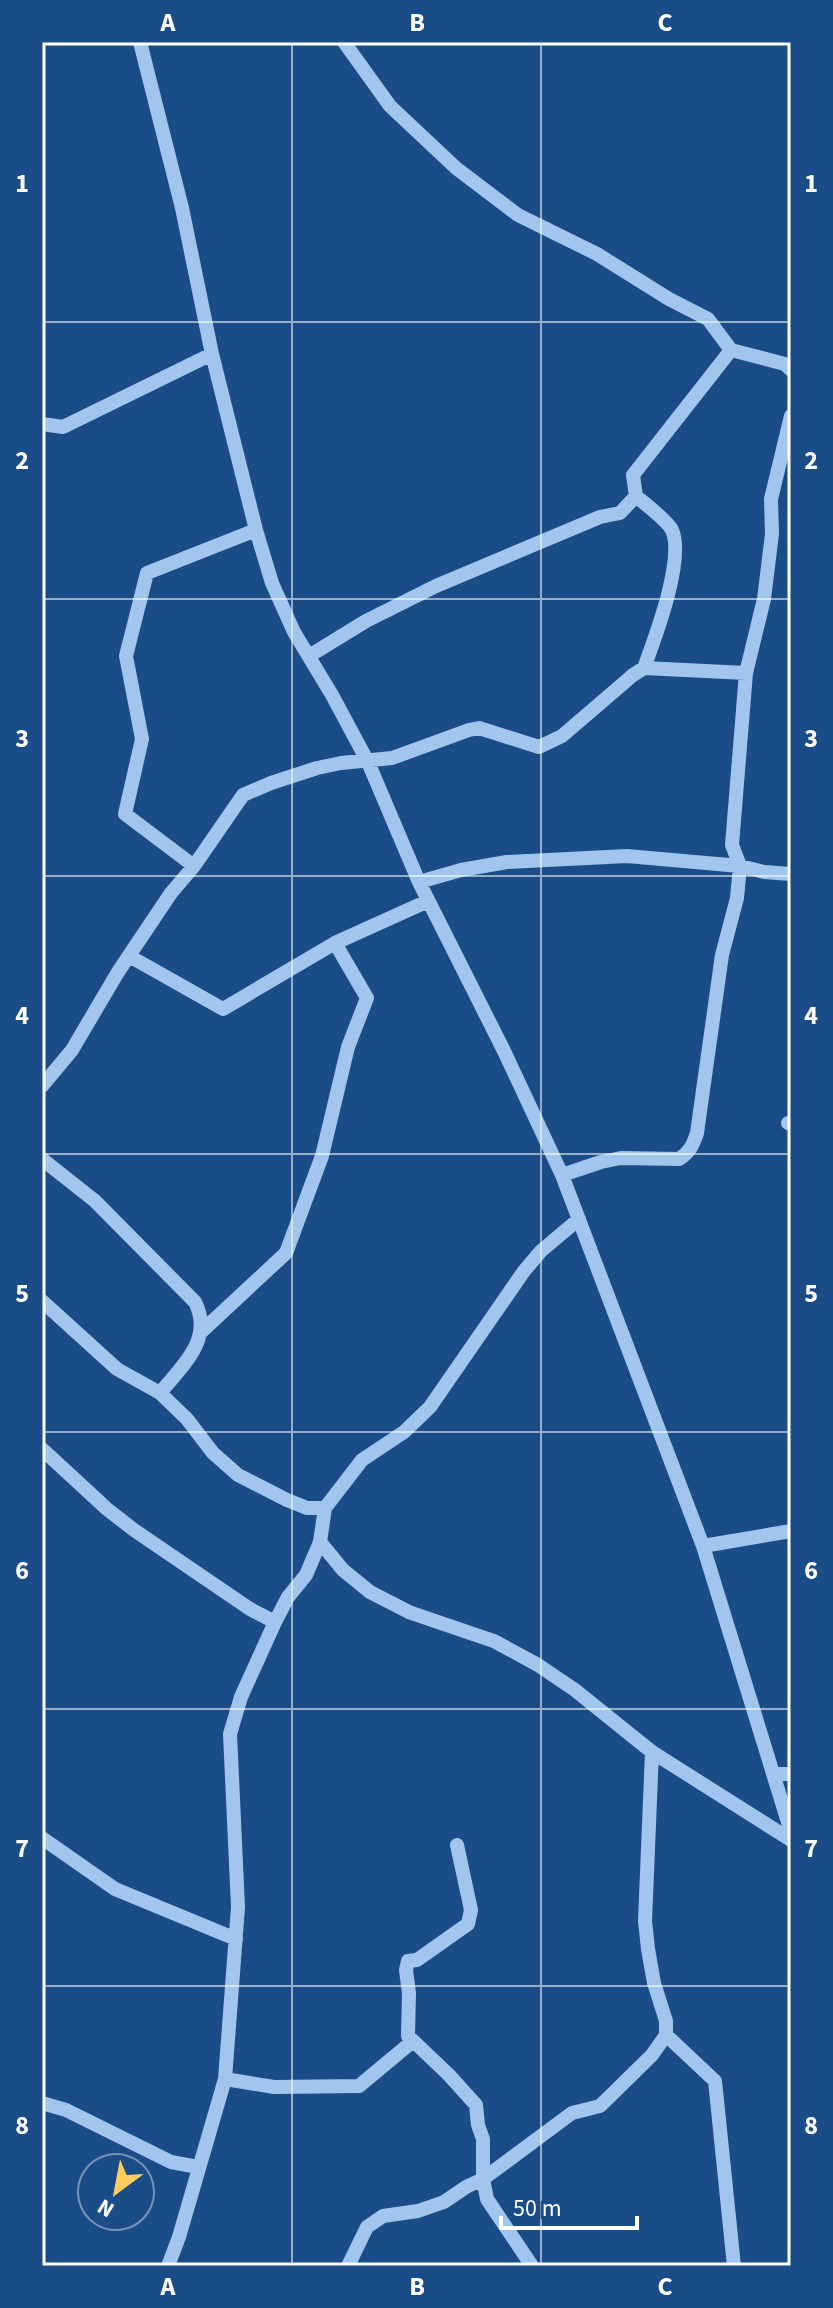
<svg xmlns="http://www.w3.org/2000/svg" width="833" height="2308" viewBox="0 0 833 2308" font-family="'Source Sans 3',sans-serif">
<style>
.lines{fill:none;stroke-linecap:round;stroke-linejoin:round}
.minor{stroke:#a1c5ed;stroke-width:14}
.grid{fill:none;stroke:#fff;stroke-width:2;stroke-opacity:0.55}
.neatline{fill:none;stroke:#fff;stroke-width:3}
.grid-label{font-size:26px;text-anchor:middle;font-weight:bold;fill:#fff}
</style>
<rect width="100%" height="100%" fill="#1a4c88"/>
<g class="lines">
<path class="minor" d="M 140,42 L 182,208 L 212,354 L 256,530 L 272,583 L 294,632 L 332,695 L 368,762 L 419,882 L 504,1051 L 562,1175 L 703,1546 L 791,1832
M 344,42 L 390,106 L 456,168 L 518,215 L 597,254 L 669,299 L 708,319 L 731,350 L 785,364 L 791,370
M 42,424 L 63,427 L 212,354
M 636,496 C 645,504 667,520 672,530 C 685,559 655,638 644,668
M 309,656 L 366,621 L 436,586 L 600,517 L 620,513 L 636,496 L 633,475 L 731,350
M 194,866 L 125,814 L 142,739 L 126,656 L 147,573 L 256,530
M 419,882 L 461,870 L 507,862 L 627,856 L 740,866 L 764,872 L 791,874
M 129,956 L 223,1009 L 335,943
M 42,1086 L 72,1050 L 118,972 L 171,893 L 194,866 L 243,795 L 271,783 L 317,768 L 341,763 L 392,758 L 469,730 L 479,728 L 539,747 L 562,736 L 633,675 L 644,668 L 746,673
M 788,1123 L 791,1124
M 42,1159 L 95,1201 L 195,1302 C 214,1339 182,1366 160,1393
M 562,1175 L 601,1162 L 621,1158 L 679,1159 C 690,1152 693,1145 697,1133 L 722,955 L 737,898 L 740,866 L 732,845 L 746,673 L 764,599 L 772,534 L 771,499 L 791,416
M 42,1301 L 117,1369 L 160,1393 L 187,1419 L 213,1453 L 238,1475 L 287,1500 L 307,1508 L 325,1508 L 320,1542 L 343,1570 L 370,1592 L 409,1612 L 494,1641 L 538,1665 L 575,1690 L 652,1752 L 791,1840
M 201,1332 L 286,1253 L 322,1156 L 348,1047 L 367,998 L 335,943 L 428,901
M 42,1449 L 107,1509 L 134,1530 L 250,1609 L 275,1622 L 288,1597 L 306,1575 L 320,1542
M 325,1508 L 362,1460 L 404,1432 L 430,1407 L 524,1271 L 541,1251 L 579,1219
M 703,1546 L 791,1531
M 773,1774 L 791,1774
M 42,1838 L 115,1889 L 236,1939
M 457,1845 L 471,1910 L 468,1924 L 417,1960 L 408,1961 L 406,1970 L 409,1993 L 408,2036 L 449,2075 L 476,2105 L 478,2125 L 483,2139 L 483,2179 L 487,2199 L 532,2266
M 666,2035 L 715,2081 L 734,2266
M 225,2079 L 274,2087 L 359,2086 L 413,2041
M 42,2103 L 66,2110 L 171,2162 L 198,2167
M 168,2266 L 179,2237 L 225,2079 L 238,1907 L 230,1734 L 241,1697 L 275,1622
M 348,2266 L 367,2227 L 383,2216 L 418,2211 L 444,2202 L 466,2187 L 483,2179 L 572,2113 L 600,2106 L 652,2055 L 666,2035 L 666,2021 L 654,1983 L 648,1949 L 645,1921 L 652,1752"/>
</g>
<path class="grid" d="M 292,42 L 292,2266M 541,42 L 541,2266M 42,322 L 791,322M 42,599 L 791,599M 42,876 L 791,876M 42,1154 L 791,1154M 42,1432 L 791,1432M 42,1709 L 791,1709M 42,1986 L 791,1986"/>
<rect width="833" height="2308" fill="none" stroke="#1a4c88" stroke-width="88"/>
<g transform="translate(116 2192) rotate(212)"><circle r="38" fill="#1a4c88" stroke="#7694b8" stroke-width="2"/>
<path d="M0-6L14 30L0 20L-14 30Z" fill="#ffcc5d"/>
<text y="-12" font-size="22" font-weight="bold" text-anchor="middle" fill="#ffffff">N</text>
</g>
<path d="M501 2216v12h136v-12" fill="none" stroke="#ffffff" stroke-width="4"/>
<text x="513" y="2216" font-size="24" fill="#ffffff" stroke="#1a4c88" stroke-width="6" paint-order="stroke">50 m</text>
<rect x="44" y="44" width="745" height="2220" class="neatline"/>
<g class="grid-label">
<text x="168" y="31">A</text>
<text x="417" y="31">B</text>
<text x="665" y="31">C</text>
<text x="22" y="192">1</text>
<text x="811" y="192">1</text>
<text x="22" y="469">2</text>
<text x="811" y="469">2</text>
<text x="22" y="747">3</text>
<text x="811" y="747">3</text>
<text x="22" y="1024">4</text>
<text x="811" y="1024">4</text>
<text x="22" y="1302">5</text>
<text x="811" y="1302">5</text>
<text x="22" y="1579">6</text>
<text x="811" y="1579">6</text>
<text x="22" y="1857">7</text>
<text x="811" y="1857">7</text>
<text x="22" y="2134">8</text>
<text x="811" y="2134">8</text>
<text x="168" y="2295">A</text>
<text x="417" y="2295">B</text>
<text x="665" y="2295">C</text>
</g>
</svg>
